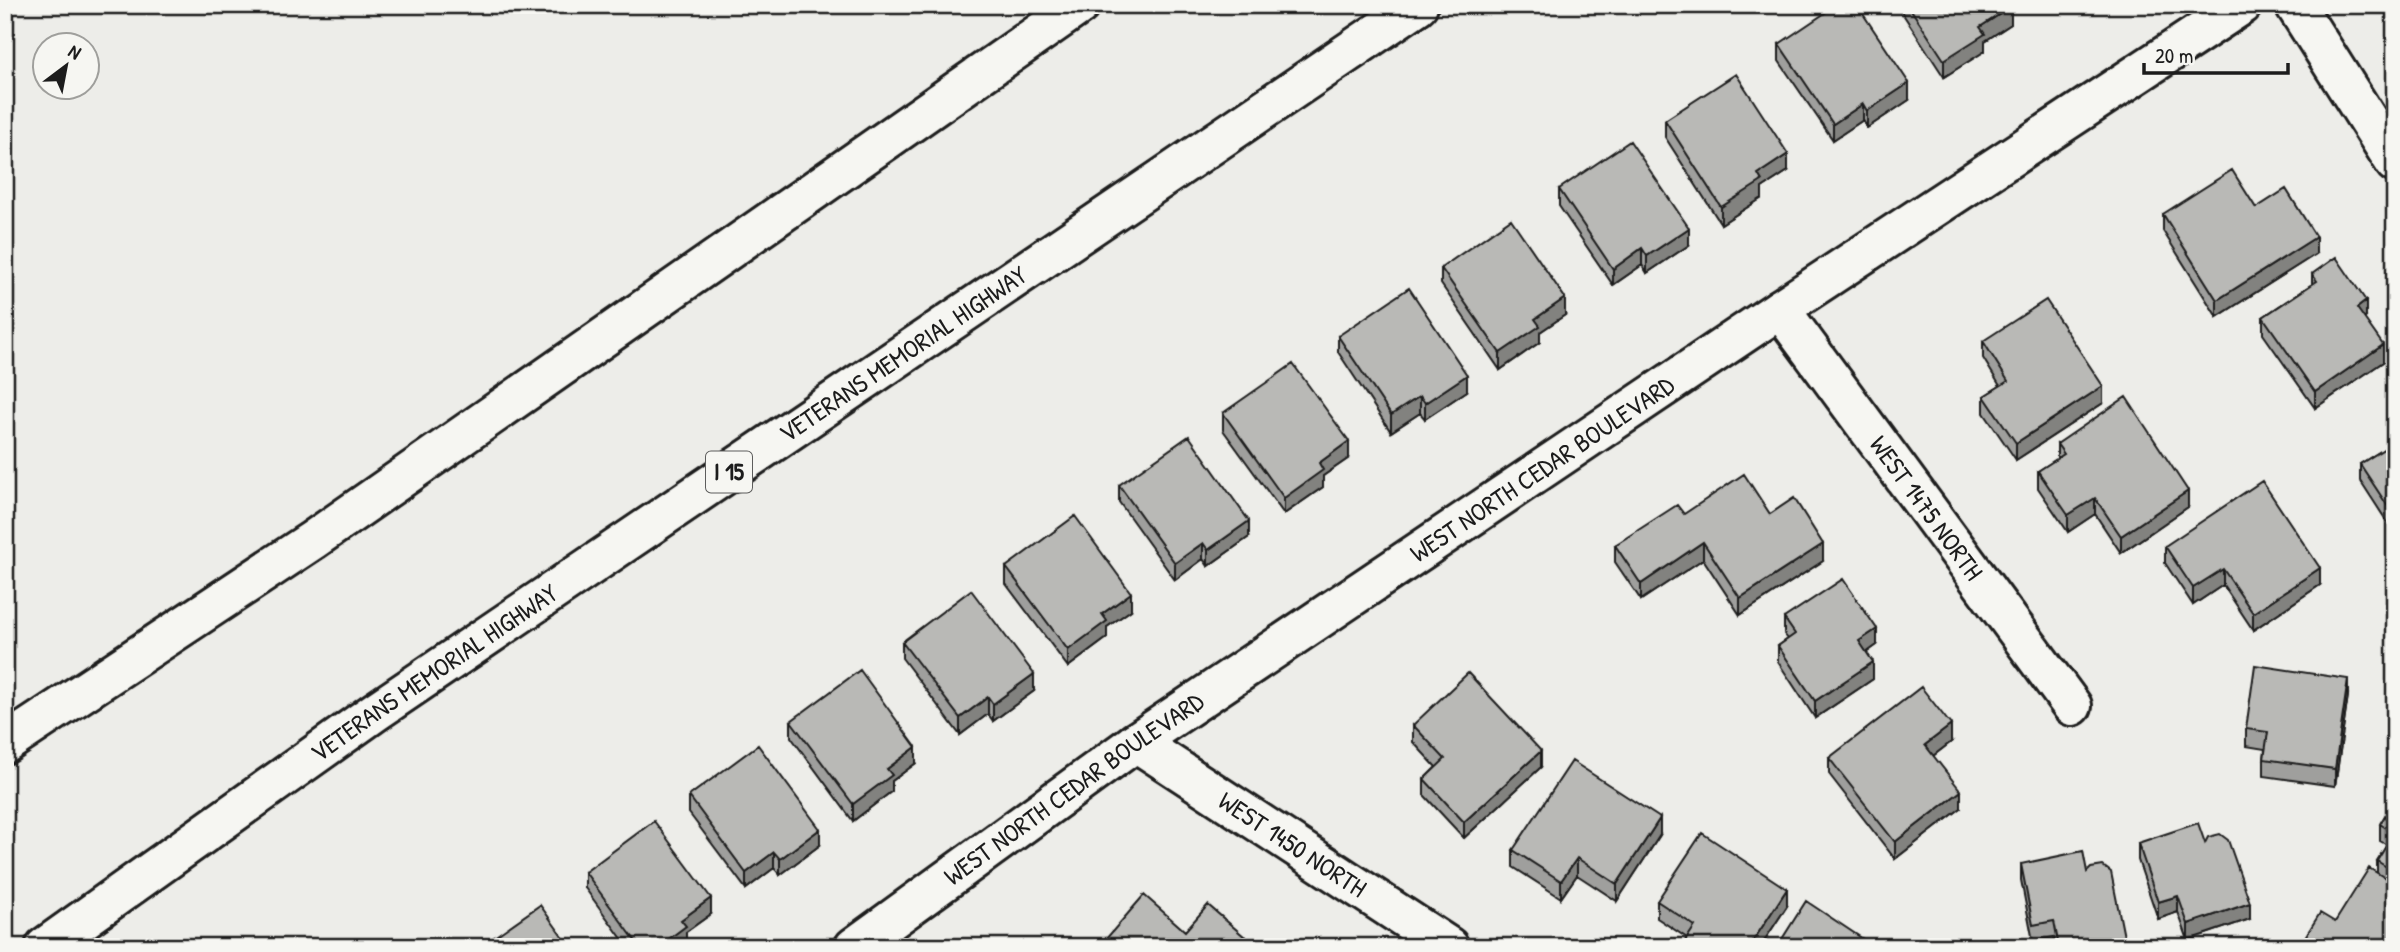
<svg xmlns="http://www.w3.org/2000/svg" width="2400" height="952" viewBox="0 0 2400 952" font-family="'Patrick Hand',sans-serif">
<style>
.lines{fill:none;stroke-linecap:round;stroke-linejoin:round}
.minor-casing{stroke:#1c1c1c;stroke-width:44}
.motorway-casing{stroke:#1c1c1c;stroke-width:44}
.minor{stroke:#f6f6f2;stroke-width:38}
.motorway{stroke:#f6f6f2;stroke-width:38}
.wall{fill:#9f9f9d;stroke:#1c1c1c;stroke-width:2}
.shaded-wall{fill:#82827f;stroke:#1c1c1c;stroke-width:2}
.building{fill:#b9b9b6;stroke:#1c1c1c;stroke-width:2}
.labels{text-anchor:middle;stroke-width:5;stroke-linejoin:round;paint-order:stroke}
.shield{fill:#f6f6f2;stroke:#5d5d5c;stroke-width:2}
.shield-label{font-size:24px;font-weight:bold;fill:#1c1c1c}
.street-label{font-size:26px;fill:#1c1c1c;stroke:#f6f6f2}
</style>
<rect width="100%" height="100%" fill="#edede9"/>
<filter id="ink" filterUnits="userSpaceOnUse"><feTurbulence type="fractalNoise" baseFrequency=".0143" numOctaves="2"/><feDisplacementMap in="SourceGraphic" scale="14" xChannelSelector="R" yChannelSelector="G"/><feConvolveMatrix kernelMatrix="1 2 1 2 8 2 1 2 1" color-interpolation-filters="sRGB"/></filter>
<g filter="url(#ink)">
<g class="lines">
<defs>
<g id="minor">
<path d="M 2295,5 L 2395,163"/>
<path id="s1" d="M 1780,309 L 2072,706"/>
<path id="s2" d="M 1136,742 L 1449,947"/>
<path id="s3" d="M 854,947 L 1136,742 L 1780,309 L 2242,5"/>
</g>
<g id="motorway">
<path d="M 5,744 L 313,540 L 1080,5"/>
<path id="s4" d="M 45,947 L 375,712 L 1418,5"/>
</g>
</defs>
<use href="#minor" class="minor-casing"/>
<use href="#motorway" class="motorway-casing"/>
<use href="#minor" class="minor"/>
<use href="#motorway" class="motorway"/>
</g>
<path class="wall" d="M 1897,5 L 2010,5 L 2011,24 L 1985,41 L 1985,51 L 1944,77 Z
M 1779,44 L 1909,100 L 1867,128 L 1863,120 L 1833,140 L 1779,61 Z
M 1665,120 L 1788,171 L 1762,188 L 1762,198 L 1721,224 L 1665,137 Z
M 1559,189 L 1689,245 L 1647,273 L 1642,265 L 1613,285 L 1559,206 Z
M 2256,208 L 2316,254 L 2217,317 L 2163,231 L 2163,214 Z
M 1441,268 L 1565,315 L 1540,332 L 1540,342 L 1500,370 L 1441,284 Z
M 2312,274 L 2366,317 L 2364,319 L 2383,362 L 2315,408 L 2263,334 L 2263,317 L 2312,284 Z
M 1338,336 L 1467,391 L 1425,419 L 1420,413 L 1391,432 L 1338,352 Z
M 1983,341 L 2103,403 L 2016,460 L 1984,413 L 1984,396 L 2000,386 L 1983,358 Z
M 1223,413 L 1349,458 L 1323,476 L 1323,487 L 1284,514 L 1223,430 Z
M 2395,442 L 2395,534 L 2360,480 L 2360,464 Z
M 2057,444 L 2188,507 L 2121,553 L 2095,514 L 2068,532 L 2038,488 L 2038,471 L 2057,459 Z
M 1119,485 L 1249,537 L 1208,566 L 1203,559 L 1175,580 L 1119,502 Z
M 1684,514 L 1770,514 L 1823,561 L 1740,615 L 1703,559 L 1641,600 L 1615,562 L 1615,545 Z
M 2165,546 L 2320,585 L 2253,630 L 2223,585 L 2193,605 L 2165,563 Z
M 1006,567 L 1131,610 L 1107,627 L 1107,638 L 1068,667 L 1006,584 Z
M 1784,618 L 1877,645 L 1867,652 L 1873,679 L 1815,718 L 1778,662 L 1778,646 L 1788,639 L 1784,634 Z
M 902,642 L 1034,691 L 993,721 L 988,714 L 960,735 L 902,658 Z
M 2348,695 L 2335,786 L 2264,776 L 2264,759 L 2265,749 L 2246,746 L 2246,729 Z
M 791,721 L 916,763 L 892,781 L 892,791 L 853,821 L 791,737 Z
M 1413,725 L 1541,767 L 1464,838 L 1424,795 L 1424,779 L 1436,767 L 1413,742 Z
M 1951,742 L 1933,756 L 1961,808 L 1895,859 L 1829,774 L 1829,758 Z
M 689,796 L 820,845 L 780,875 L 774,868 L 746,889 L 689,813 Z
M 2395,799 L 2395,947 L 2305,947 L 2305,937 L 2335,922 L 2377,873 L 2377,861 L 2387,845 L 2380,841 L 2380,824 Z
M 1660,835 L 1617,901 L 1577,875 L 1561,898 L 1513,867 L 1513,850 Z
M 2138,843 L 2205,843 L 2250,919 L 2188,940 L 2178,912 L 2158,919 L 2138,860 Z
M 2021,864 L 2087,872 L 2124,937 L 2124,947 L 2056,947 L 2054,937 L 2033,941 L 2021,880 Z
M 585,872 L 711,914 L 686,932 L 686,942 L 680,947 L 628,947 L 585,888 Z
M 1657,901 L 1787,906 L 1760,947 L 1681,947 L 1687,938 L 1657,918 Z"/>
<path class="shaded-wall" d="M 2011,7 L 2011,24 L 1985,41 L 1985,51 L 1944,77 L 1944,60 L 1980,27 Z
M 1909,83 L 1909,100 L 1867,128 L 1867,111 Z
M 1863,104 L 1863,120 L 1833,140 L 1833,124 Z
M 1788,154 L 1788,171 L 1762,188 L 1762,198 L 1721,224 L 1721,207 L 1758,174 Z
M 1689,228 L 1689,245 L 1647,273 L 1647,256 Z
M 2316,237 L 2316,254 L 2217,317 L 2217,300 Z
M 1642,248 L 1642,265 L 1613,285 L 1613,269 Z
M 1565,298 L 1565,315 L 1540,332 L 1540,342 L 1500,370 L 1500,353 L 1535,319 Z
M 2366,301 L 2366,317 L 2357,325 L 2357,308 Z
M 2383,345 L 2383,362 L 2315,408 L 2315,392 Z
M 1467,375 L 1467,391 L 1425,419 L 1425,403 Z
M 2103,386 L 2103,403 L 2016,460 L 2016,443 Z
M 1420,396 L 1420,413 L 1391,432 L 1391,415 Z
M 1349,441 L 1349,458 L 1323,476 L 1323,487 L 1284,514 L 1284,498 L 1319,463 Z
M 2188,491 L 2188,507 L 2121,553 L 2121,536 Z
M 2095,498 L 2095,514 L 2068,532 L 2068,515 Z
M 1249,521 L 1249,537 L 1208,566 L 1208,550 Z
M 1703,542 L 1703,559 L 1641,600 L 1641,584 Z
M 1203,543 L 1203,559 L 1175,580 L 1175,563 Z
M 1823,544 L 1823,561 L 1740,615 L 1740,598 Z
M 2320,568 L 2320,585 L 2253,630 L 2253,613 Z
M 2223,569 L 2223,585 L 2193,605 L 2193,588 Z
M 1131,593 L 1131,610 L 1107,627 L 1107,638 L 1068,667 L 1068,650 L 1102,614 Z
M 1877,629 L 1877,645 L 1859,658 L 1859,641 Z
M 1873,662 L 1873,679 L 1815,718 L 1815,701 Z
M 1034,674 L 1034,691 L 993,721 L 993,704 Z
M 2348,679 L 2348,695 L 2335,786 L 2335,769 Z
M 988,697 L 988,714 L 960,735 L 960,718 Z
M 1951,725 L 1951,742 L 1925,762 L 1925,745 Z
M 916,747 L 916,763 L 892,781 L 892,791 L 853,821 L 853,804 L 887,769 Z
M 1541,751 L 1541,767 L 1464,838 L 1464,822 Z
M 1961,791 L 1961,808 L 1895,859 L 1895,842 Z
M 1660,818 L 1660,835 L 1617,901 L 1617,884 Z
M 820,829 L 820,845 L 780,875 L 780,859 Z
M 774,852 L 774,868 L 746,889 L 746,873 Z
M 1577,858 L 1577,875 L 1561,898 L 1561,881 Z
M 1787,889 L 1787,906 L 1760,947 L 1749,947 Z
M 2178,896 L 2178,912 L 2158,919 L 2158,902 Z
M 711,898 L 711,914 L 686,932 L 686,942 L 680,947 L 658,947 L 681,920 Z
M 2250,903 L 2250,919 L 2188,940 L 2188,924 Z
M 1246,938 L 1246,947 L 1239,947 Z"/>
<path class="building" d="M 1837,5 L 1857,5 L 1909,83 L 1867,111 L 1863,104 L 1833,124 L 1779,44 Z
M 1908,5 L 2010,5 L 2011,7 L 1980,27 L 1985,34 L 1944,60 Z
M 1736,74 L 1788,154 L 1758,174 L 1762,181 L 1721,207 L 1665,120 Z
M 1630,141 L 1689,228 L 1647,256 L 1642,248 L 1613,269 L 1559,189 Z
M 2232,170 L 2256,208 L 2286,189 L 2316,237 L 2217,300 L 2163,214 Z
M 1511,219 L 1565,298 L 1535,319 L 1540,326 L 1500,353 L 1441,268 Z
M 2336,257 L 2366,301 L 2357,308 L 2383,345 L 2315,392 L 2263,317 L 2317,281 L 2312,274 Z
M 1409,288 L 1467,375 L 1425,403 L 1420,396 L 1391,415 L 1338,336 Z
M 2046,300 L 2103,386 L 2016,443 L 1984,396 L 2008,381 L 1983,341 Z
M 1293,364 L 1349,441 L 1319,463 L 1323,470 L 1284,498 L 1223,413 Z
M 2126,397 L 2188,491 L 2121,536 L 2095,498 L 2068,515 L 2038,471 L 2064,454 L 2057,444 Z
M 1189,436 L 1249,521 L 1208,550 L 1203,543 L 1175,563 L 1119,485 Z
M 2395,442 L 2395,517 L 2360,464 Z
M 1744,474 L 1770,514 L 1794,498 L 1823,544 L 1740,598 L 1703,542 L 1641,584 L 1615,545 L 1677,505 L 1684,514 Z
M 2262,481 L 2320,568 L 2253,613 L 2223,569 L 2193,588 L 2165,546 Z
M 1075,516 L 1131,593 L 1102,614 L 1107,621 L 1068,650 L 1006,567 Z
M 1843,579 L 1877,629 L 1859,641 L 1873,662 L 1815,701 L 1778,646 L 1795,634 L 1784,618 Z
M 971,590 L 1034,674 L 993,704 L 988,697 L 960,718 L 902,642 Z
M 2255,665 L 2348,679 L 2335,769 L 2264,759 L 2268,732 L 2246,729 Z
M 860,670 L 916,747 L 887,769 L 892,775 L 853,804 L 791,721 Z
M 1468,673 L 1541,751 L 1464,822 L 1424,779 L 1445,759 L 1413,725 Z
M 1921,687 L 1951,725 L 1925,745 L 1961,791 L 1895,842 L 1829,758 Z
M 758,745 L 820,829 L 780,859 L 774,852 L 746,873 L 689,796 Z
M 1572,761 L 1660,818 L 1617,884 L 1577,858 L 1561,881 L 1513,850 Z
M 2395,799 L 2395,872 L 2377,861 L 2394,833 L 2380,824 Z
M 654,821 L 711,898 L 681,920 L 686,926 L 658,947 L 640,947 L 585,872 Z
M 2198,823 L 2205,843 L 2208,837 L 2220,834 L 2228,840 L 2250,903 L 2188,924 L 2178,896 L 2158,902 L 2138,843 Z
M 1702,833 L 1787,889 L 1749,947 L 1681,947 L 1695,926 L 1657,901 Z
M 2083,851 L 2087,872 L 2091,868 L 2103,866 L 2111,872 L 2124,937 L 2076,947 L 2059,947 L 2054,921 L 2033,925 L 2021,864 Z
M 2369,868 L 2395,884 L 2395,947 L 2320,947 L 2305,937 L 2320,913 L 2335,922 Z
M 1144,895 L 1185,931 L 1208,905 L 1246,938 L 1239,947 L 1099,947 Z
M 1806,901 L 1875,947 L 1777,947 Z
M 540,905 L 570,947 L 480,947 Z"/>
</g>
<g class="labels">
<rect class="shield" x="706" y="451.5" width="46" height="41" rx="5"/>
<g class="shield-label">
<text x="729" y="480">I 15</text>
</g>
<g class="street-label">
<text dy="9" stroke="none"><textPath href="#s4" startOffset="1043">VETERANS MEMORIAL HIGHWAY</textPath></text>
<text dy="9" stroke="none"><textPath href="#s3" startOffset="838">WEST NORTH CEDAR BOULEVARD</textPath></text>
<text dy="9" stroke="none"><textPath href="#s1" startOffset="247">WEST 1475 NORTH</textPath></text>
<text dy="9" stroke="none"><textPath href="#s4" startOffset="476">VETERANS MEMORIAL HIGHWAY</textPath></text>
<text dy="9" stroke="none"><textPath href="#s3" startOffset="271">WEST NORTH CEDAR BOULEVARD</textPath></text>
<text dy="9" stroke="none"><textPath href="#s2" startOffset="187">WEST 1450 NORTH</textPath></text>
</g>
</g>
<rect width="2400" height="952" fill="none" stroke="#f6f6f2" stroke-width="28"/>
<rect x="14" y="14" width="2372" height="924" fill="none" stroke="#1c1c1c" stroke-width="2.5" filter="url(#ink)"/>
<g transform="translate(66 66) rotate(32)"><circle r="33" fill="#f6f6f2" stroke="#9f9f9c" stroke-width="2"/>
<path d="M0-5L12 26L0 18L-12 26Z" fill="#1c1c1c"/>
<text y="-10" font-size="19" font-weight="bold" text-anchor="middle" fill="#1c1c1c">N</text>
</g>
<path d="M2144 63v10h144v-10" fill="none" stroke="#1c1c1c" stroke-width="3.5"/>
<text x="2155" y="63" font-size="21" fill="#1c1c1c" stroke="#f6f6f2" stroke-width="5" paint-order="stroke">20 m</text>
</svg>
